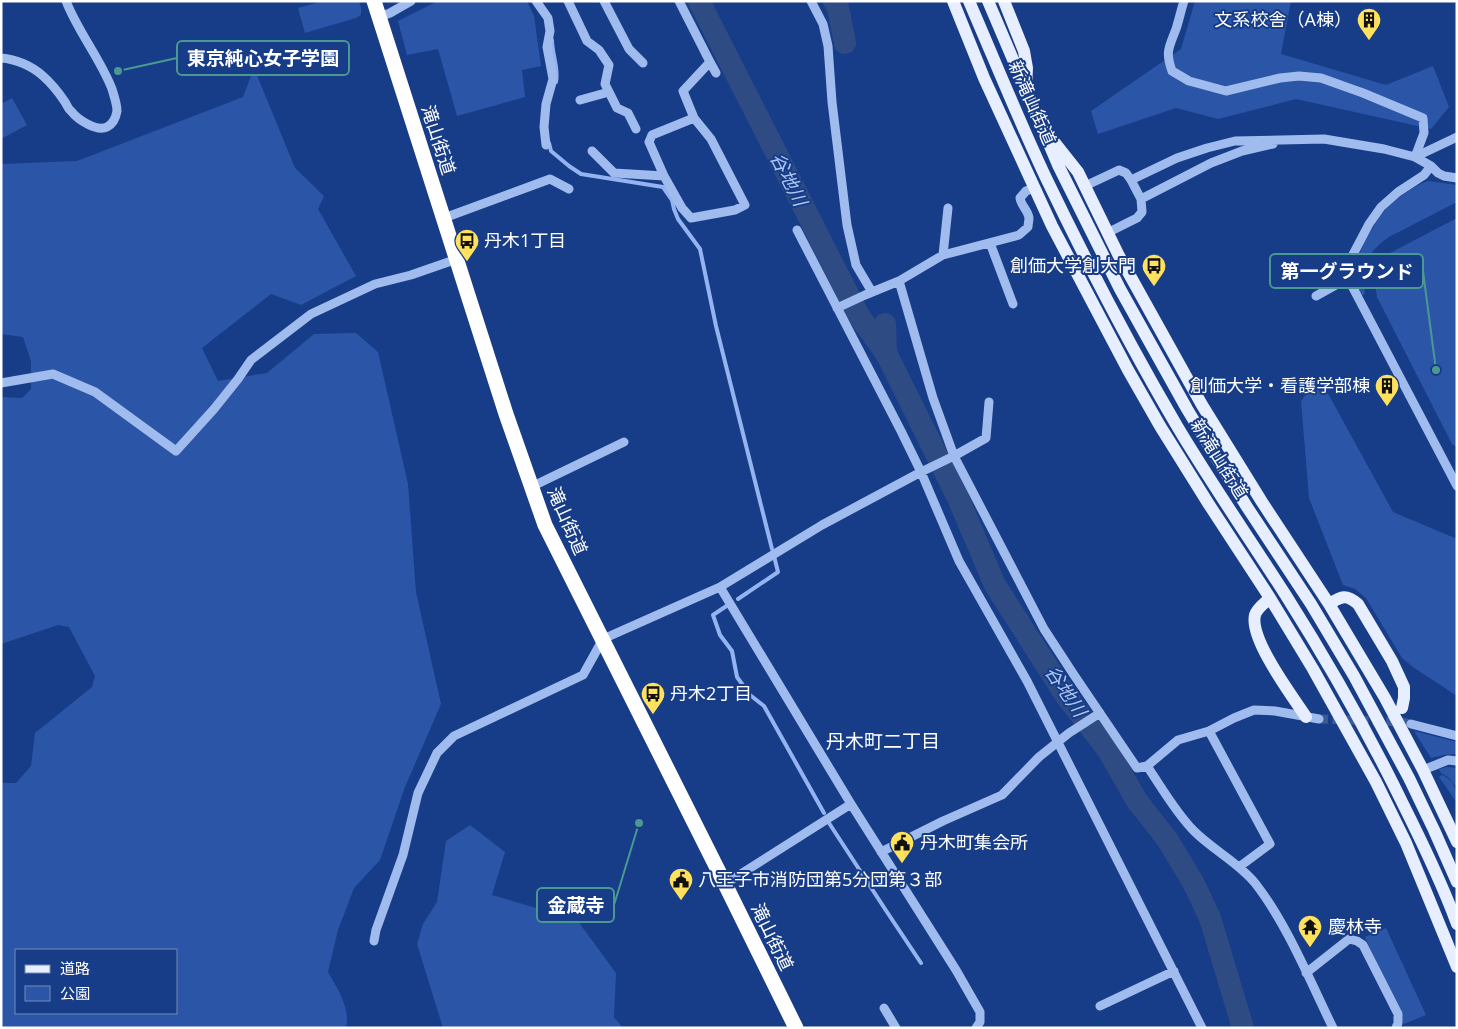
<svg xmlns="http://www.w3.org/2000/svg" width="1458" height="1029" viewBox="0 0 1458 1029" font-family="'Open Sans','Noto Sans JP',sans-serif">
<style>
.green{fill:#2b55a7;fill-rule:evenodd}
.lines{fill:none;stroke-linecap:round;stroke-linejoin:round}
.stream{stroke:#93b4f0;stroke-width:4}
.river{stroke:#2f4b83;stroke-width:22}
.minor-tunnel{stroke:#3b5a9a;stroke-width:9;stroke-dasharray:9 4.5;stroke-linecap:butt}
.minor{stroke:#a0bbed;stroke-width:9}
.major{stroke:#e7eeff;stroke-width:12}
.highway{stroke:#fff;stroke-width:15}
.labels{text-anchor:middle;stroke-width:4;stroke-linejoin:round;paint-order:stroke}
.poi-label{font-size:18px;fill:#fff;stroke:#183d88;text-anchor:start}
.street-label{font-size:18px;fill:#fff;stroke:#183d88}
.water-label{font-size:19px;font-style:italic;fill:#acc6f5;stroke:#183d88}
.neighbourhood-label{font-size:19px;fill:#fff;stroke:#183d88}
.leader{fill:none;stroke:#4b9892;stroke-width:2}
.callout-dot{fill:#4b9892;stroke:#183d88;stroke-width:2}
.callout{fill:#183d88;stroke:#4b9892;stroke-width:2}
.callout-label{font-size:19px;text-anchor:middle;font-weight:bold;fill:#fff}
</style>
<rect width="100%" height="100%" fill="#183d88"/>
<path class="green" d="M 323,1 L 359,1 L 361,8 L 361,15 L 356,18 L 305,33 L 298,8 Z
M 438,1 L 527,1 L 534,16 L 541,66 L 522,70 L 525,97 L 457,116 L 438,49 L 407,55 L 398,21 Z
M 1195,1 L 1291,1 L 1281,54 L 1386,85 L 1433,66 L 1449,107 L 1431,129 L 1296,99 L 1218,119 L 1176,108 L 1098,134 L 1091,111 L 1181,49 Z
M 254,68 L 295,168 L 324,196 L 318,209 L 356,276 L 301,305 L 271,294 L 202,348 L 218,381 L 267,373 L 314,334 L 356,333 L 378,352 L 408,484 L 416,592 L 441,704 L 405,787 L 380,860 L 354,888 L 338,930 L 328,972 C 337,988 351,1008 346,1028 L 1,1028 L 1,783 L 16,783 L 31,766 L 35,733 L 92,687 L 95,676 L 69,627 L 58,625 L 1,644 L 1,397 L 22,398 L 31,389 L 31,361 L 23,337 L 1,334 L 1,164 L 77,161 L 243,97 ZM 16,950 L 176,950 L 176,1013 L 16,1013 Z
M 12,98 L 27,125 L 1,139 L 1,104 Z
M 1428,181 L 1457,185 L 1457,202 L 1389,237 C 1367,252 1361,268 1365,294 L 1360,296 C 1358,289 1354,281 1354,273 C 1354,259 1378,215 1389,206 C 1398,197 1416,185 1428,181 Z
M 1457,218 L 1457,447 L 1452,444 L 1377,297 L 1375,283 L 1380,267 L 1390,253 Z
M 1319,377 L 1393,512 L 1457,539 L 1457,696 L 1413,667 L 1402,658 L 1366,598 L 1355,589 L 1343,585 L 1309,498 L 1301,401 Z
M 1414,731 L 1457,742 L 1457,754 L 1444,755 L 1431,758 Z
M 1447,767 L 1457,768 L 1457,788 L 1449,778 L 1441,773 L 1439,769 Z
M 1442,775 C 1455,781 1457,790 1457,803 L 1439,777 Z
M 470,825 L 505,852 L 492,895 L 577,920 L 616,973 L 614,1017 L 623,1028 L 443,1028 L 417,944 L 423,924 L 437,902 L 446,841 Z
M 1386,928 L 1426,1015 L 1404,1024 L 1365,937 Z"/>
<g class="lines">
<path class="stream" d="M 552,40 C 552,55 559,68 556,82
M 549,143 L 551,151 L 569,166 L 581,174 L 663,187 L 672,200 L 674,209 L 678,219 L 700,249 L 716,326 L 772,549
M 738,599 L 778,572 L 774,556
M 728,605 L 713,615 L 720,635 L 732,651 L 737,677 L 750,695 L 764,706 L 824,813
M 829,823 L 885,909 L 921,963"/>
<path class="river" d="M 699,1 L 859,316 L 886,353
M 834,1 L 838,8 L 845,43
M 885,324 L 886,353 L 958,498 L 995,585 L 1066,696 L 1108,750 L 1137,801 L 1167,839 L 1193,882 L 1210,918 L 1243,1028"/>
<path class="minor-tunnel" d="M 1319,719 L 1401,722 L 1411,724"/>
<path class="minor" d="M 536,1 L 548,18 L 550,31 L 547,47 L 553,79 L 546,104 L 544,127 L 546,145
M 568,1 L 587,41 L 599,50 L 609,65 L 605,84 L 617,108 L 628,113 L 636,129
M 604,1 L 629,49 L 643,63
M 811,1 L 823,24 L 828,46 L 832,102 L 847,225 L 856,265 L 872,292
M 1184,1 C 1181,10 1179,20 1176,29 C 1169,48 1165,51 1172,71 L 1189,81 L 1226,91 L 1280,78 L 1299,76 L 1321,78 L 1363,93 L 1423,118 L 1424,133 L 1415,157 L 1431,166 L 1438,173 L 1444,176 L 1457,178
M 379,17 L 390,13 L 411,1
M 1,58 C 16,59 32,66 43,76 C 51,83 59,93 65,102 C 67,105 68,109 71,111 C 78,120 97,132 107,127 C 113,124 116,117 117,111 C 117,104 114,96 112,89 C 100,58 78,32 66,1
M 710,62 L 716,73
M 580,100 L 609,92
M 592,151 L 614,173 L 664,176 L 682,208 L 691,218 L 735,210 L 745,205 L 711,139 L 694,118 L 683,91 L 710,62 L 679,1
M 1431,166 L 1424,175 L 1398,192 L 1381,207 L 1369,224 L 1348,264 L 1352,286 L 1457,486
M 664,176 L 649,142 L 652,135 L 694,118
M 1131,180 L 1177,158 L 1207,148 L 1235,141 L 1324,139 L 1384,149 L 1415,157 L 1457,137
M 1085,186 L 1119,170 L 1126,173 L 1131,180 L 1141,199 L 1142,212 L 1137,218 L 1107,233
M 1141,199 L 1211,163 L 1242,151 L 1273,144
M 444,218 L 550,179 L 569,189
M 797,230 L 901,431 L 921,472 L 959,561 L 1027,681 L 1202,1028
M 990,243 L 1013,304
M 943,255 L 948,208
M 899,281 L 933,398 L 954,456 L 1044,629 L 1074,675 L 1137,768 L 1147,766 L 1178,740 L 1209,731 L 1234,718 L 1254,710 L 1275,711 L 1319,719
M 1316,296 L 1350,277
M 837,308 L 865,295 L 899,281 L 943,255 L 1019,235 L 1028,227 C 1028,224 1029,221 1029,218 C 1028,210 1021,206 1020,198 L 1026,191 L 1034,188
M 1,383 L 53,374 L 95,392 L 176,451 L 214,409 L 238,379 L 251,360 L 311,314 L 375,284 L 411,275 L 457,259
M 531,487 L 624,442
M 720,587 L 851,804 L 956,970 L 980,1012 L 980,1022 L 976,1028
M 1411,724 L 1457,736
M 1209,731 L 1270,844 L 1239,867
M 1147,766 C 1162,788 1176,813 1194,831 C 1213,850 1239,863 1255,883 C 1287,924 1310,981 1333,1028
M 1423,770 L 1448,760 L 1457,761
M 881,852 L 943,821 L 1002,795 L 1039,757 L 1069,733 L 1100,713
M 725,884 L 851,804
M 374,941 L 376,930 L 403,855 L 418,793 L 437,753 L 454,736 L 583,675 L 603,639 L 720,587 L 822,525 L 921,472 L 954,456 L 986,438 L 989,402
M 1306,973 L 1349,939 L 1357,941 L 1363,945 L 1398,1014 L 1398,1023 L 1396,1028
M 1100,1006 L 1174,971
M 884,1008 L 896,1028"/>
<path class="major" d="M 953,1 L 984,78 L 1052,226 L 1128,370 L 1160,426 L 1208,503 L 1270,598 L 1313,669 L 1376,782 L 1406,843 L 1457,967
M 969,1 C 995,61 1019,121 1047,180 C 1087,263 1130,346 1177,426 C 1211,483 1249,538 1285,594 C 1328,662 1368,732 1403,804 C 1423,844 1442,883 1457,924
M 988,1 L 1058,165 L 1120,289 L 1187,409 L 1217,459 L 1247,507 L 1311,604 L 1354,676 L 1409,778 L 1434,830 L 1457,882
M 1004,1 L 1024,51 L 1027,68 L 1026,87
M 1051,138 L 1078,172 L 1118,254 L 1202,405 L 1262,502 L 1329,604 L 1385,698 L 1423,770 L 1457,842
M 1270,598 C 1265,603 1257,608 1255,615 C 1249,639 1293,697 1306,717
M 1329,604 C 1342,596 1346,594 1358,604 L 1392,661 L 1404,687 L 1404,698 L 1402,708"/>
<path class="highway" d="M 374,1 L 506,414 L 545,525 L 725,884 L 796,1028"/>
</g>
<defs>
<symbol id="building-pin" viewBox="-11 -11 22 30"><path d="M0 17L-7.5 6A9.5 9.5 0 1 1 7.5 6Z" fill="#ffe15d" stroke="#183d88"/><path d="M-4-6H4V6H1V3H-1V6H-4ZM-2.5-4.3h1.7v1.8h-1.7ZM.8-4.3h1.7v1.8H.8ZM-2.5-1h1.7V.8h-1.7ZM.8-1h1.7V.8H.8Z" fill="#111"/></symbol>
<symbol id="bus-pin" viewBox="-11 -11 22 30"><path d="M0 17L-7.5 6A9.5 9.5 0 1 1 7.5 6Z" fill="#ffe15d" stroke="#183d88"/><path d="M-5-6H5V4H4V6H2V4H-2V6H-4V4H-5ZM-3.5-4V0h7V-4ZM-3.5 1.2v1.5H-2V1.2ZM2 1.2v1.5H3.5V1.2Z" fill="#111"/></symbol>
<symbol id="civic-pin" viewBox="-11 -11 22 30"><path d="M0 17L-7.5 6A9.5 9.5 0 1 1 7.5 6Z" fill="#ffe15d" stroke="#183d88"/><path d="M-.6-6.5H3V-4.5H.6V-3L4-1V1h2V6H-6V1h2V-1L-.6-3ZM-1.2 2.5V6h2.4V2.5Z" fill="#111"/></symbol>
<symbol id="temple-pin" viewBox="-11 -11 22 30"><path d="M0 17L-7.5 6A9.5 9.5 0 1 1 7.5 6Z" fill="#ffe15d" stroke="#183d88"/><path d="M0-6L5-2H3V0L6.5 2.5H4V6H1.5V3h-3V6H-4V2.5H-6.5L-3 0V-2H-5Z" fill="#111"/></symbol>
</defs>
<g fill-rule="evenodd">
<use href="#building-pin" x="1355" y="6" width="28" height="38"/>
<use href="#bus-pin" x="453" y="227" width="28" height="38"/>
<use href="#bus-pin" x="1140" y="252" width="28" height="38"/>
<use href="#building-pin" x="1373" y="372" width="28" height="38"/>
<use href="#bus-pin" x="639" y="680" width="28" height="38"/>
<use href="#civic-pin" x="888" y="829" width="28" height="38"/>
<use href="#civic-pin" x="667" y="866" width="28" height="38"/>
<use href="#temple-pin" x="1296" y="913" width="28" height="38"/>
</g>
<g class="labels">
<g class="poi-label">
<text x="1352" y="26" text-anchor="end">文系校舎（A棟）</text>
<text x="484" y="247">丹木1丁目</text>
<text x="1136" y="272" text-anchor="end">創価大学創大門</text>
<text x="1370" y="392" text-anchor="end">創価大学・看護学部棟</text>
<text x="670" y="700">丹木2丁目</text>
<text x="920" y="849">丹木町集会所</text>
<text x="698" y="886">八王子市消防団第5分団第３部</text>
<text x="1328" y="933">慶林寺</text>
</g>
<g class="street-label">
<text transform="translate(1032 103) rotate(66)" y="6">新滝山街道</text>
<text transform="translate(438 140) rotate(72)" y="6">滝山街道</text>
<text transform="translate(1219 459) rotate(58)" y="6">新滝山街道</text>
<text transform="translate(567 521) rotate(66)" y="6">滝山街道</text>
<text transform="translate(772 937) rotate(64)" y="6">滝山街道</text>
</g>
<g class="water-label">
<text transform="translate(789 179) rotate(63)" y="7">谷地川</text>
<text transform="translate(1066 691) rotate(56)" y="7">谷地川</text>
</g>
<g class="neighbourhood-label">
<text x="883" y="748">丹木町二丁目</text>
</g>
</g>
<path class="leader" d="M118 71L177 58M1436 370L1423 271M639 823L614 905"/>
<g class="callout-dot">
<circle cx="118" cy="71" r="5"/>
<circle cx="1436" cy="370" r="5"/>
<circle cx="639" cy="823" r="5"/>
</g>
<g class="callout">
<rect x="177" y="41" width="172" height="34" rx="5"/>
<rect x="1270" y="254" width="153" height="34" rx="5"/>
<rect x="537" y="888" width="77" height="34" rx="5"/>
</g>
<g class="callout-label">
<text x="263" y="65">東京純心女子学園</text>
<text x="1347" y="278">第一グラウンド</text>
<text x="576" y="912">金蔵寺</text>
</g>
<rect width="1458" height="1029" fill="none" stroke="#ffffff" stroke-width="5"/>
<rect x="15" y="949" width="162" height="65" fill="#183d88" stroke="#748bb8"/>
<rect x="25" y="965" width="25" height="8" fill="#e7eeff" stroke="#748bb8"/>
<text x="60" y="974" font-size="15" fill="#ffffff">道路</text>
<rect x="25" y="986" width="25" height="15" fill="#2b55a7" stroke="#748bb8"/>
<text x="60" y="999" font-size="15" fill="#ffffff">公園</text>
</svg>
